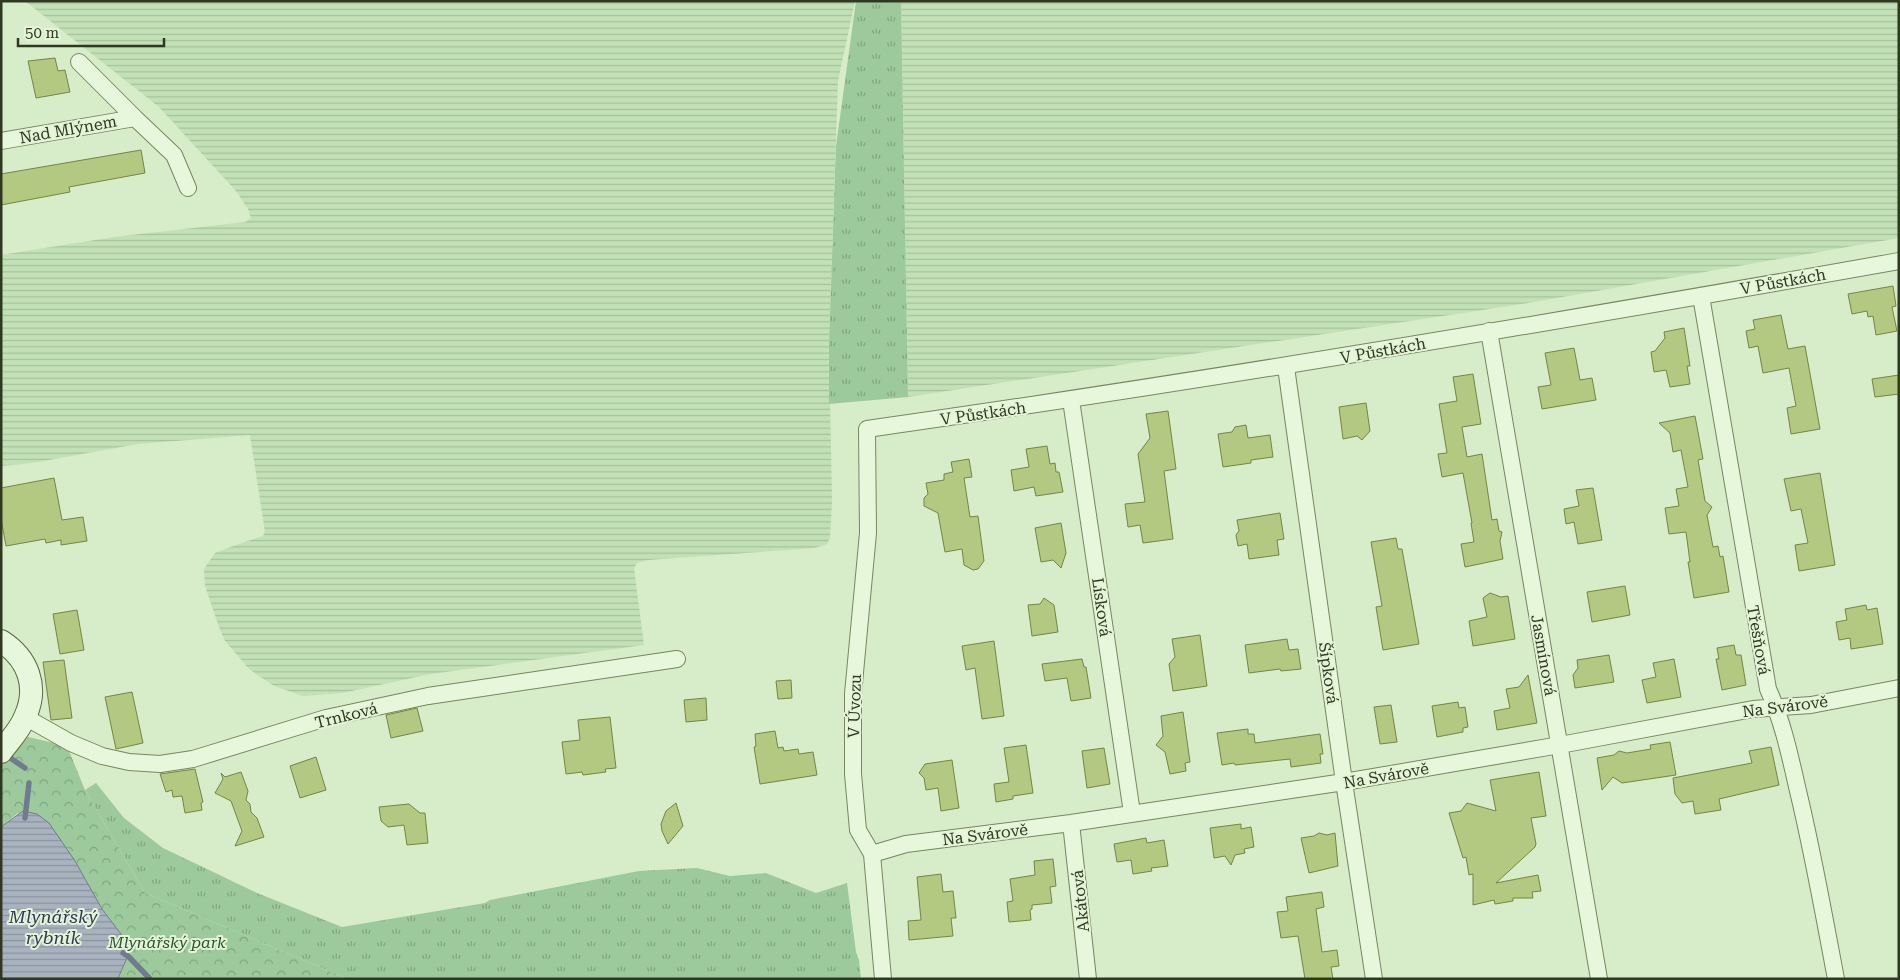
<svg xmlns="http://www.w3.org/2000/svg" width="1900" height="980" viewBox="0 0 1900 980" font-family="'Roboto Serif',serif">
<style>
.farmland{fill:url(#farmland-rules)}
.grass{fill:url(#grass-tufts)}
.park{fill:url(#park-crowns)}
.water{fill:url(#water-rules);stroke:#707b8f}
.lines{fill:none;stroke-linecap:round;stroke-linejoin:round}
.stream{stroke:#707b8f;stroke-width:5.5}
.building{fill:#b3c881;stroke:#748545}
.street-casing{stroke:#76875e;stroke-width:18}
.secondary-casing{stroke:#5a6941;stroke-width:24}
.street{stroke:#e7f7db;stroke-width:16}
.secondary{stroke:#e7f7db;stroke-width:22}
.labels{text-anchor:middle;stroke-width:4;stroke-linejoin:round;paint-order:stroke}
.street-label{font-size:16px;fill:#303821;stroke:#e3f4d7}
.park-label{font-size:16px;font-style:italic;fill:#29542e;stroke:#e3f4d7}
.water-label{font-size:18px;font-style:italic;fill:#313857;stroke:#e3f4d7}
</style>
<defs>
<pattern id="farmland-rules" width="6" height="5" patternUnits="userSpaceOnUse" patternTransform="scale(1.25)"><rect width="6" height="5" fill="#c2e1b6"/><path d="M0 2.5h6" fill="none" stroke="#a7c29c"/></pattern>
<pattern id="grass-tufts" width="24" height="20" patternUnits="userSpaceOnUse" patternTransform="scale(1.25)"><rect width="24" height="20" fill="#9dca9c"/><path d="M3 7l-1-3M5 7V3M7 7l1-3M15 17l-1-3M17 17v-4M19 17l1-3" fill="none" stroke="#80a57f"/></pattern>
<pattern id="park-crowns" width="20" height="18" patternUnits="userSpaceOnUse" patternTransform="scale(1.25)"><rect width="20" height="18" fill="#9dca9c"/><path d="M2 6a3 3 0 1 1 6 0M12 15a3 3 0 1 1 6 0" fill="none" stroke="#80a57f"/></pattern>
<pattern id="water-rules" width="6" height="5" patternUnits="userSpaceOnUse" patternTransform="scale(1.25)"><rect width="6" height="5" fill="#a9b3c0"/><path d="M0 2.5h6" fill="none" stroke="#8a939c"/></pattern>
</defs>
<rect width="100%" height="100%" fill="#d7ecc8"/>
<path class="farmland" d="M 25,1 L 855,1 L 838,81 L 829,342 L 832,501 L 830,538 L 827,544 L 815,548 L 648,560 L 637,563 L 634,568 L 644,645 L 431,674 L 342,693 L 303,696 L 274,686 L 249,669 L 225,641 L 219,627 L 205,586 L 204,569 L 215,553 L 233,546 L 263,536 L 265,532 L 250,435 L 138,444 L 32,463 L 1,466 L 1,255 L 114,237 L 245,222 L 251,218 L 248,209 L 236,191 L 159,107 Z
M 901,1 L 1899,1 L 1899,238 L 1522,304 L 908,397 Z"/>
<path class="grass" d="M 856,1 L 901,1 L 908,397 L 829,404 L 829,342 L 836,146 Z
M 96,783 L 124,818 L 163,848 L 257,893 L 342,927 L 485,903 L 490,900 L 639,871 L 697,868 L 730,876 L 766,873 L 816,893 L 847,883 L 856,952 L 859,960 L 861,979 L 348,979 L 145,893 L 85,790 Z"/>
<path class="park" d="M 24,736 L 67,746 L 85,790 L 145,893 L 348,979 L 118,979 C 122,967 129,957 130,946 L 102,909 L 75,861 L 18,813 L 1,827 L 1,763 Z"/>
<path class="water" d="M 23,811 L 37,814 L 49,823 L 75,861 L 102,909 L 130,946 C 129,957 122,967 118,979 L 1,979 L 1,827 Z"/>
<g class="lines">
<path class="stream" d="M 6,755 L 25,768
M 25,818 L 29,783
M 123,953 L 129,957 L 150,979"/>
</g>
<path class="building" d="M 55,58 L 58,71 L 65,70 L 70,92 L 36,98 L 28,61 Z
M 141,150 L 145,173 L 69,187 L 70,192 L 1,205 L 1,174 Z
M 1893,286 L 1896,306 L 1892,307 L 1897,331 L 1876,335 L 1873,316 L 1868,317 L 1867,311 L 1852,314 L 1848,294 Z
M 1781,315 L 1788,349 L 1805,346 L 1820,429 L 1791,434 L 1787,408 L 1796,406 L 1789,368 L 1763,373 L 1758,346 L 1749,348 L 1746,331 L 1755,329 L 1753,320 Z
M 1684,328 L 1690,366 L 1687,366 L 1690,384 L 1670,387 L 1666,370 L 1654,372 L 1651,352 L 1655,351 L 1665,338 L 1664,332 Z
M 1574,348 L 1580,380 L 1592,378 L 1596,400 L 1542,409 L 1538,387 L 1551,385 L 1545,353 Z
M 1473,374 L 1481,424 L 1462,427 L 1467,457 L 1482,454 L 1492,520 L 1497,519 L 1499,531 L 1502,532 L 1500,541 L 1503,559 L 1465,567 L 1461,544 L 1474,542 L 1471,523 L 1472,523 L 1463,473 L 1442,477 L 1438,454 L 1447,453 L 1439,404 L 1457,401 L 1453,377 Z
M 1899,375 L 1899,394 L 1875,397 L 1872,379 Z
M 1366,403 L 1370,431 L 1362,440 L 1357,436 L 1343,439 L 1339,407 Z
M 1168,411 L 1176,469 L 1164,471 L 1173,539 L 1143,543 L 1140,525 L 1128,527 L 1125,504 L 1145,502 L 1138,454 L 1150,438 L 1146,414 Z
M 1695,416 L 1703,459 L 1698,460 L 1705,501 L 1712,507 L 1707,515 L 1713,547 L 1718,546 L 1720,557 L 1723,556 L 1729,592 L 1694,598 L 1688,562 L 1690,562 L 1686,532 L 1669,534 L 1665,508 L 1679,506 L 1676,489 L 1688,487 L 1681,450 L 1673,452 L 1670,433 L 1659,423 Z
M 1246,425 L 1248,438 L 1270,435 L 1273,457 L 1251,460 L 1251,463 L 1223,467 L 1218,434 L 1232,432 L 1235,427 Z
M 1047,446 L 1050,464 L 1055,463 L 1056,472 L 1059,472 L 1063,492 L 1036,496 L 1034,487 L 1014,491 L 1011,470 L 1029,467 L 1026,449 Z
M 969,459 L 972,477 L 964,478 L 970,517 L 978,516 L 984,561 L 978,569 L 973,570 L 964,565 L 962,549 L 945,552 L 938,513 L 924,506 L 924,498 L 928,494 L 926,483 L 944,480 L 944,474 L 953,472 L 951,462 Z
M 1820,473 L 1835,565 L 1799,571 L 1795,545 L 1808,543 L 1801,509 L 1791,511 L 1784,479 Z
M 54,478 L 62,520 L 83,517 L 87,541 L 61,545 L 61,540 L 46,543 L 45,539 L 6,546 L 1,519 L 1,488 Z
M 1593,488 L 1602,540 L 1578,544 L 1574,522 L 1566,524 L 1564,509 L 1579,506 L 1576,490 Z
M 1280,513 L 1284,539 L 1277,540 L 1279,555 L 1249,559 L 1247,544 L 1238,546 L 1236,535 L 1239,531 L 1237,520 Z
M 1061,523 L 1066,553 L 1061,568 L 1053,560 L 1041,562 L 1035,528 Z
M 1396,538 L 1398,549 L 1402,549 L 1419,644 L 1383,650 L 1376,607 L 1382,606 L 1371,542 Z
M 1625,586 L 1630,615 L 1592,622 L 1587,592 Z
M 1490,593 L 1501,597 L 1508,596 L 1515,639 L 1473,646 L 1469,621 L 1487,617 L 1483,598 Z
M 1044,598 L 1054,605 L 1058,632 L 1032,636 L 1028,605 L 1040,604 Z
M 1866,605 L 1867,610 L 1877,608 L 1883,644 L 1851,649 L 1850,638 L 1839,640 L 1836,622 L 1847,620 L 1845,609 Z
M 77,610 L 84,650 L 60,654 L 53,614 Z
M 1200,635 L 1207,686 L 1173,691 L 1169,664 L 1175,657 L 1172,639 Z
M 1287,639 L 1289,650 L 1298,649 L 1301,669 L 1281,671 L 1280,669 L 1249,673 L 1245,645 Z
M 994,641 L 1004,716 L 982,719 L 975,668 L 966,670 L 962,646 Z
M 1734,645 L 1736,655 L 1741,655 L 1746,685 L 1722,690 L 1716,659 L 1719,659 L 1717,648 Z
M 1609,655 L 1614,682 L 1575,688 L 1573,675 L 1578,668 L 1577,660 Z
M 1082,659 L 1084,667 L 1086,667 L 1091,698 L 1071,701 L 1067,678 L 1045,681 L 1042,664 Z
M 1674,659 L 1681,697 L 1647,703 L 1642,680 L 1656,677 L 1653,663 Z
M 64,660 L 72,718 L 51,720 L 43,662 Z
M 1528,675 L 1537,723 L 1497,730 L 1494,711 L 1510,708 L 1506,689 L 1519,687 Z
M 791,680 L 792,698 L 778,699 L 776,681 Z
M 132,692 L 143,743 L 116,749 L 105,697 Z
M 706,698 L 707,720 L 686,722 L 684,700 Z
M 1458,702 L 1459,708 L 1465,707 L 1468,727 L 1463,728 L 1463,732 L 1437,737 L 1432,706 Z
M 1391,705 L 1397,742 L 1380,744 L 1374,707 Z
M 417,708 L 423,731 L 391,738 L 386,715 Z
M 1183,712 L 1190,762 L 1185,763 L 1186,771 L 1170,774 L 1165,752 L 1156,745 L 1163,736 L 1161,716 Z
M 610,717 L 616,768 L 605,769 L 606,772 L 583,775 L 582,772 L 566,774 L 562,742 L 580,740 L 578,720 Z
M 1248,729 L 1248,734 L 1254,734 L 1255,743 L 1320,734 L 1323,754 L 1320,754 L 1321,763 L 1291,767 L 1290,759 L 1235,765 L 1234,763 L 1222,765 L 1217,733 Z
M 775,731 L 778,748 L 783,747 L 784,751 L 798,749 L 799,754 L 813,752 L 817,775 L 760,784 L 754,747 L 756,746 L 755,734 Z
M 1670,742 L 1676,775 L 1622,783 L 1613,777 L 1602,790 L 1597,758 L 1614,755 L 1619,751 L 1627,753 L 1651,749 L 1650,745 Z
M 1026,745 L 1033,793 L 1013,796 L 1013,799 L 996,802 L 994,784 L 1009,782 L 1004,748 Z
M 1771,747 L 1779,785 L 1719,799 L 1721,810 L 1695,814 L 1693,801 L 1682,803 L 1675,794 L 1673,778 L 1752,763 L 1749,751 Z
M 1104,748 L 1110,784 L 1087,788 L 1082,751 Z
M 316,757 L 326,790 L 300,798 L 290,766 Z
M 952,760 L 959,808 L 941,811 L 938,788 L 926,790 L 924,778 L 919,773 L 925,764 Z
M 195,769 L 203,802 L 201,803 L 202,810 L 185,813 L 182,796 L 173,797 L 172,790 L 166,792 L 160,774 Z
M 241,772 L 248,791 L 246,800 L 250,804 L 251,812 L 257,818 L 264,837 L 235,846 L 242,831 L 231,801 L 215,793 L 223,779 L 221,773 L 225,777 Z
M 1539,772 L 1546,816 L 1531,818 L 1536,844 L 1535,847 L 1496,883 L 1538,875 L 1541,891 L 1532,892 L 1533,898 L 1513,898 L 1513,901 L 1495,904 L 1494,900 L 1473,905 L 1473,874 L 1469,875 L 1466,857 L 1463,858 L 1449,813 L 1461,811 L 1467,803 L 1496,811 L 1490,780 Z
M 676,803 L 683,826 L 668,844 L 662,831 L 661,824 L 666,811 Z
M 409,804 L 420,813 L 425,813 L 428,843 L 407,845 L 404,825 L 388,827 L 381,821 L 379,807 Z
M 1241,824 L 1241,829 L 1251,827 L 1254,847 L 1244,849 L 1245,853 L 1235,855 L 1231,865 L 1225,856 L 1214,858 L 1210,828 Z
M 1319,833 L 1327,835 L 1335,833 L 1338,866 L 1309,873 L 1301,838 L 1314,836 Z
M 1146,838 L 1147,843 L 1164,840 L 1168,866 L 1151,868 L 1152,871 L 1133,874 L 1131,860 L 1117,862 L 1114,844 Z
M 1053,859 L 1056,886 L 1050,887 L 1052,903 L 1032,905 L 1032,909 L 1030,910 L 1031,920 L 1009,922 L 1007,902 L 1013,901 L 1010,879 L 1035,875 L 1034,861 Z
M 941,874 L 943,892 L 953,891 L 956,918 L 951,918 L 953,936 L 909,940 L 908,921 L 921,920 L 917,877 Z
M 1322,892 L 1324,907 L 1316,909 L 1322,952 L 1337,950 L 1339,966 L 1331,967 L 1333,979 L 1305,979 L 1298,936 L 1281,938 L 1277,912 L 1288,911 L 1286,897 Z"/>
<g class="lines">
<defs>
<path id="street" d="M 79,62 L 135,118
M 1,141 L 135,118 L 174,155 L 188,188
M 1701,296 L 1768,689 C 1783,722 1790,756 1798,791 C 1813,853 1824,916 1836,979
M 1489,331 L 1599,979
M 1286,367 L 1344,782 L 1374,979
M 1071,400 L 1132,813
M 25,717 L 71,743 L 102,756 L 129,762 L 160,764 L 193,759 L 326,718 L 428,696 L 677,659
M 1071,823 L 1088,979
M 872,854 L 906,844 L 1071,823 L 1344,782 L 1560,745 L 1753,709 L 1811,705 L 1899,688
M 883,979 L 872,854 L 858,830 L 853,774 L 853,694 L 868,533 L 867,429 C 1212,380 1556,322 1899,261"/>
<path id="secondary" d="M 1,641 C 28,658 39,687 25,717 C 20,730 9,741 1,752"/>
</defs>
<use href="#street" class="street-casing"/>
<use href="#secondary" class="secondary-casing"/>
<use href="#street" class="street"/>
<use href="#secondary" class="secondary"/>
</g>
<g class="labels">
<g class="street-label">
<text transform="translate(68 129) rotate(-10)" y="6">Nad Mlýnem</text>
<text transform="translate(1783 281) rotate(-10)" y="6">V Půstkách</text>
<text transform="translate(1383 350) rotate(-10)" y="6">V Půstkách</text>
<text transform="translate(983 413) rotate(-8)" y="6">V Půstkách</text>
<text transform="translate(1102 607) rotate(82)" y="6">Lísková</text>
<text transform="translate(1759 640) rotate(80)" y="6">Třešňová</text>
<text transform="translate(1544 655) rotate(80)" y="6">Jasmínová</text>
<text transform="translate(1329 673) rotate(82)" y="6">Šípková</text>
<text transform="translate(854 706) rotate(-88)" y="6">V Úvozu</text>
<text transform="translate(1785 706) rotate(-7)" y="6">Na Svárově</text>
<text transform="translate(346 715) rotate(-14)" y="6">Trnková</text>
<text transform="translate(1386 775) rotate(-10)" y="6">Na Svárově</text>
<text transform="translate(985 834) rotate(-7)" y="6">Na Svárově</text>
<text transform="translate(1080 901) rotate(-96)" y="6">Akátová</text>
</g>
<g class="park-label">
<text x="167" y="948">Mlynářský park</text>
</g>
<g class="water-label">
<text x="53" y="923">Mlynářský<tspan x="53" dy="21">rybník</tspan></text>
</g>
</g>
<rect width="1900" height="980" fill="none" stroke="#303821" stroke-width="5"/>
<path d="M18 38v8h146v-8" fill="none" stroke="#303821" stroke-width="2.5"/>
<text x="25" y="38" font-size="15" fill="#303821" stroke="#e3f4d7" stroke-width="4" paint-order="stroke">50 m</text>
</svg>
